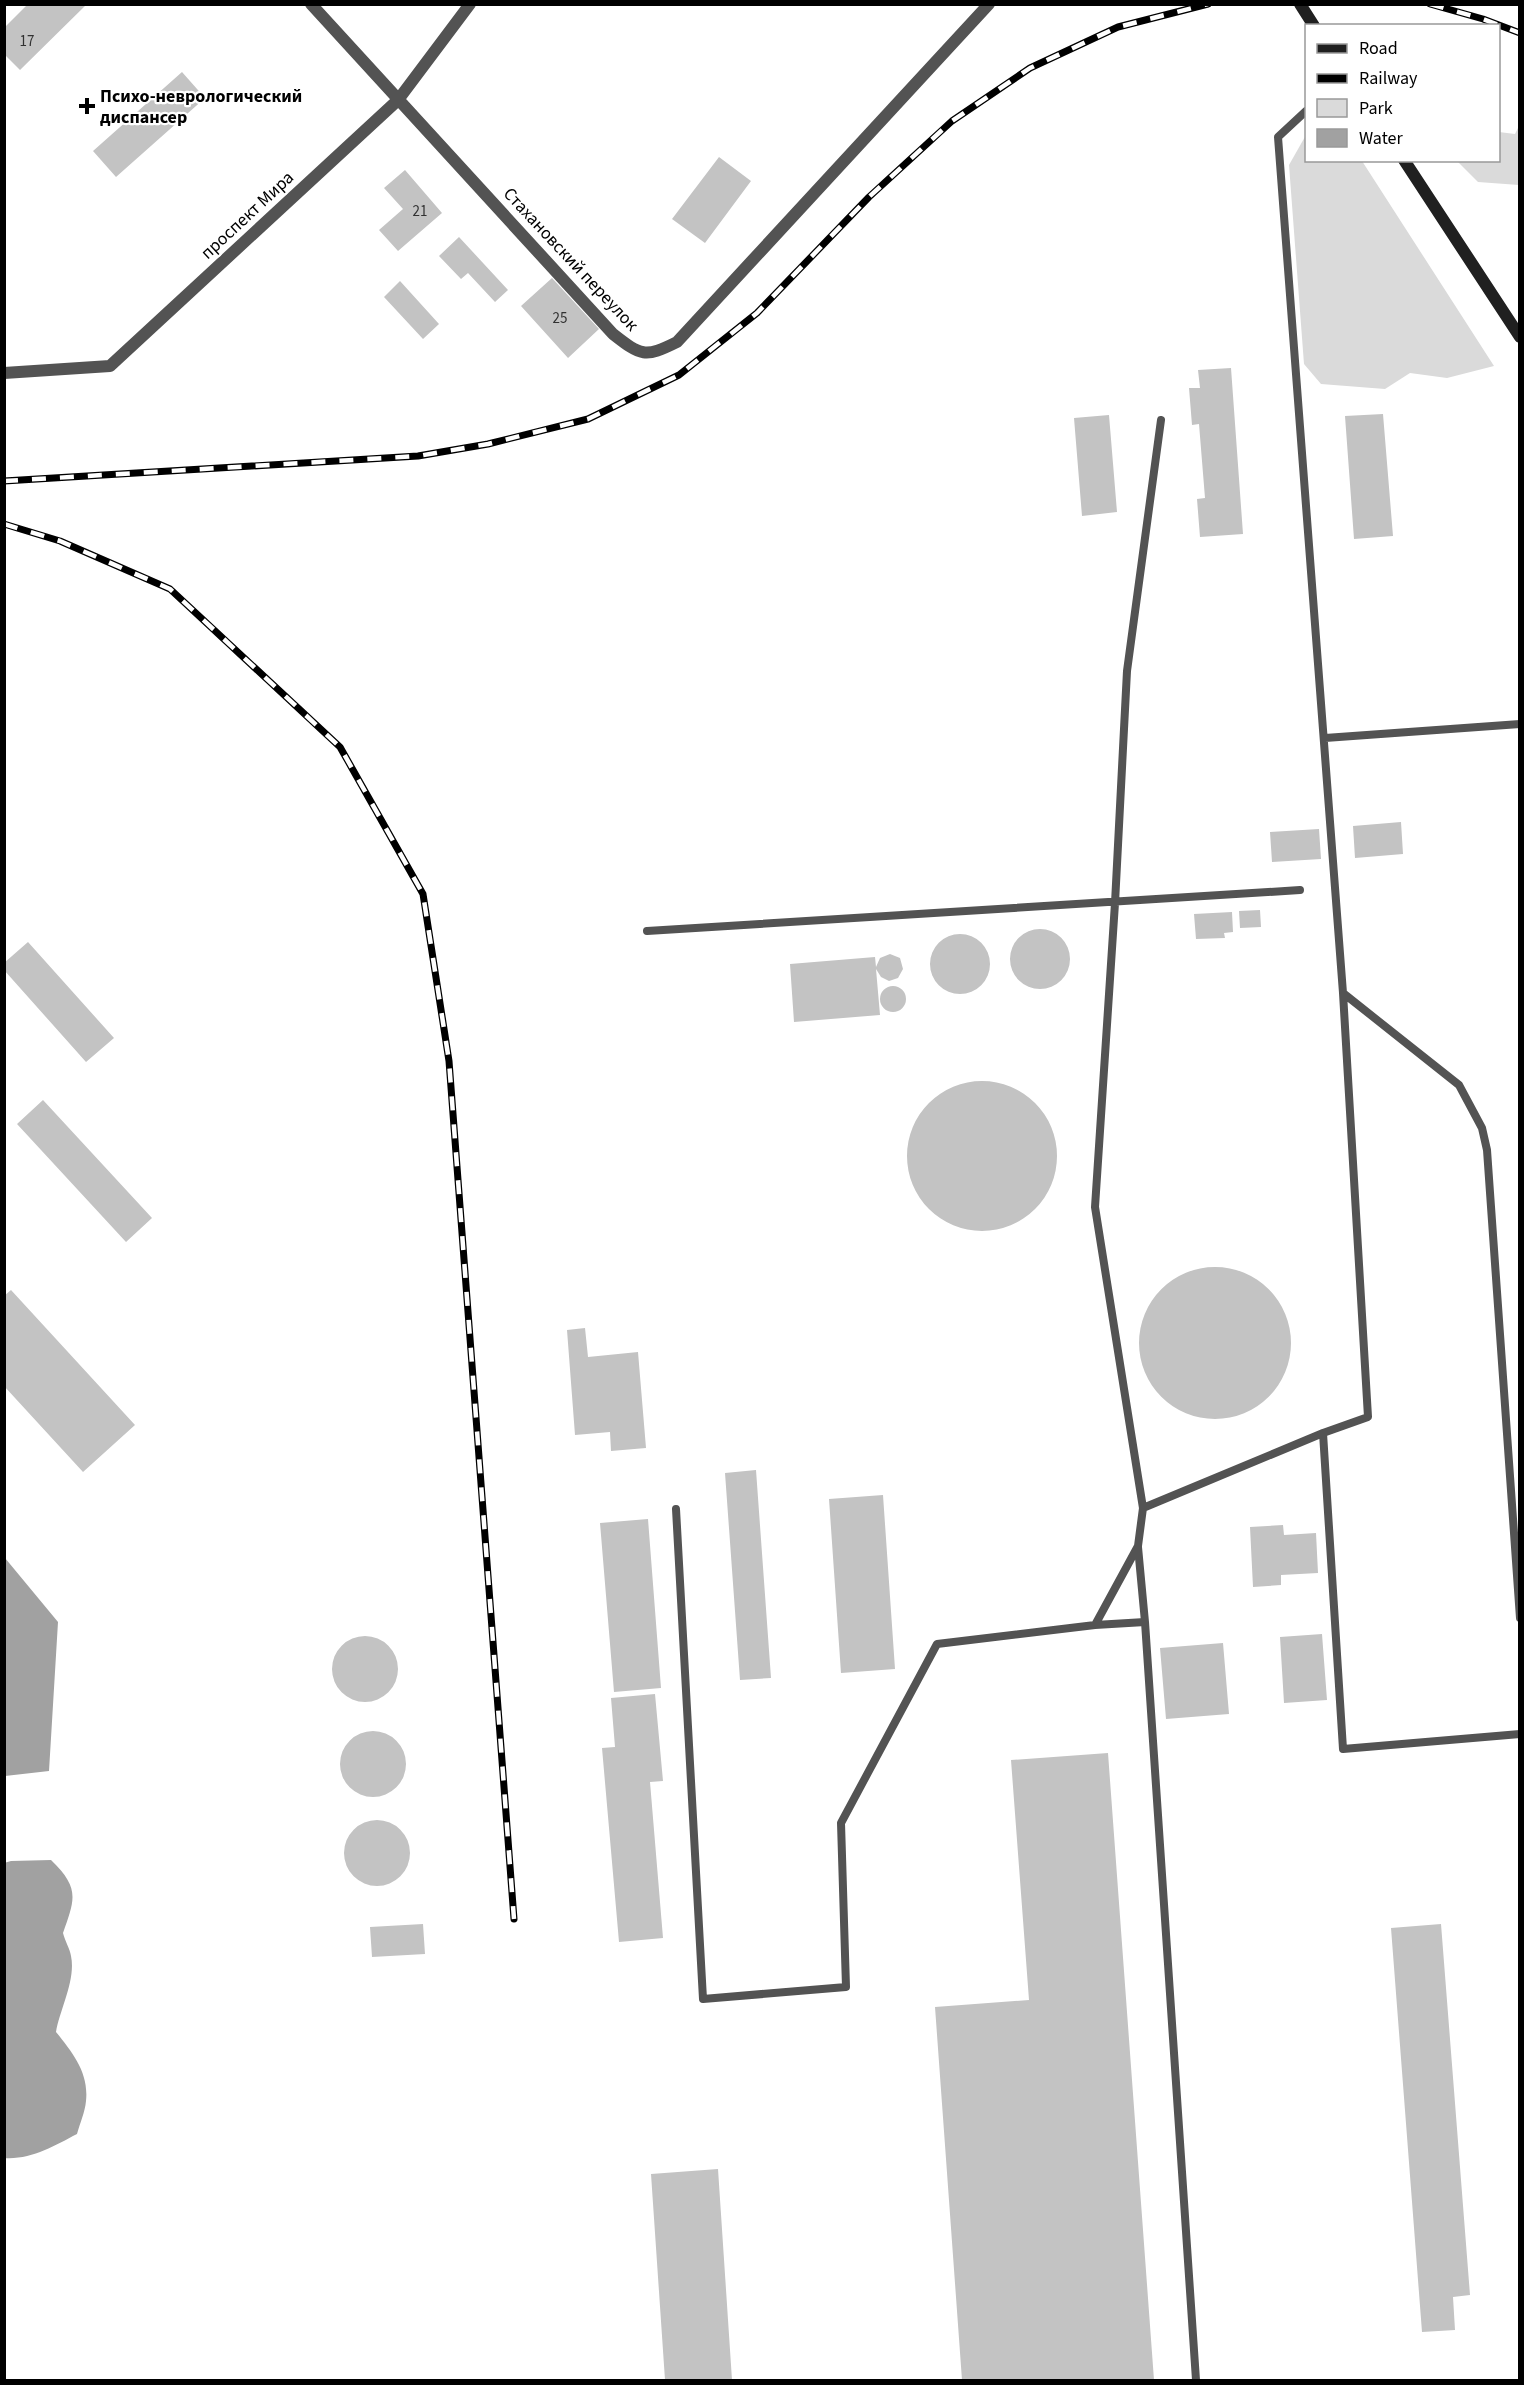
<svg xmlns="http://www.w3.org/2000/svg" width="1524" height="2385" viewBox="0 0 1524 2385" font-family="'Source Sans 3',sans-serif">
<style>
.green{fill:#dadada}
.water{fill:#a1a1a1}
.building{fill:#c3c3c3}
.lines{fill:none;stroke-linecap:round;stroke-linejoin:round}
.lane{stroke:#535353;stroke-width:8}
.street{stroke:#535353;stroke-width:12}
.secondary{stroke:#202020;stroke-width:12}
.rail-casing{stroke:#000;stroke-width:7}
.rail{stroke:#fff;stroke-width:4.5;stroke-dasharray:14;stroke-linecap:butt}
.poi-dot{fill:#000;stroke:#fff;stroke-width:2}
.labels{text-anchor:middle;stroke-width:4.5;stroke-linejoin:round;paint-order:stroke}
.number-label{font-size:15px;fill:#313131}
.poi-label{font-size:18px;font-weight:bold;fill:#000;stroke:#fff;text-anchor:start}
.street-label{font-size:18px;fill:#000;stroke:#fff}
</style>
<rect width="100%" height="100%" fill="#fff"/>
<path class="green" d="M 1519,126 L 1519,185 L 1478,182 L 1457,161 L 1498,160 L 1499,132 L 1515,134 Z
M 1306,135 L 1306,160 L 1362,161 L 1494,366 L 1447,378 L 1410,373 L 1385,389 L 1321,384 L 1304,364 L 1289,165 Z"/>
<path class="water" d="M 5,1558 L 58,1622 L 49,1771 L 5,1776 Z
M 11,1861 L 51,1860 C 80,1888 75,1899 63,1933 C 65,1941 70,1949 71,1956 C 76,1980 60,2009 56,2032 C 73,2053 89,2073 86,2101 C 85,2112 80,2123 77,2134 C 54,2146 31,2160 4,2158 L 4,1863 Z"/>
<path class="building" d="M 28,4 L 87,4 L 20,70 L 4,54 L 4,28 Z
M 182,72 L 205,98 L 116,177 L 93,151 Z
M 719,157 L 751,181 L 705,243 L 672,219 Z
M 405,170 L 442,213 L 398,251 L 379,230 L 403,209 L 384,188 Z
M 459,237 L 508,290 L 495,302 L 468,273 L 461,279 L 439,256 Z
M 552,278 L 599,329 L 568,358 L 521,306 Z
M 400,281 L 439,324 L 423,339 L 384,297 Z
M 1231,368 L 1243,534 L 1200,537 L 1197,499 L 1205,498 L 1199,424 L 1192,425 L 1189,388 L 1200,388 L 1198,370 Z
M 1383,414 L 1393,536 L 1354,539 L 1345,416 Z
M 1109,415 L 1117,512 L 1082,516 L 1074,418 Z
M 1401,822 L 1403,854 L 1355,858 L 1353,826 Z
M 1319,829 L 1321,859 L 1272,862 L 1270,832 Z
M 1260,910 L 1261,927 L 1240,928 L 1239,911 Z
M 1232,912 L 1233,932 L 1224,933 L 1225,938 L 1196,939 L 1194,914 Z
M1010 959a30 30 0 1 1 60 0a30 30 0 1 1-60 0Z
M930 964a30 30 0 1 1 60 0a30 30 0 1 1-60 0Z
M 28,942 L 114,1038 L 86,1062 L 4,970 L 4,963 Z
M 890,954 L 900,958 L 903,969 L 898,978 L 889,981 L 881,977 L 876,969 L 880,1015 L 794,1022 L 790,964 L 875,957 L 876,967 L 880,958 Z
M880 999a13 13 0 1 1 26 0a13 13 0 1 1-26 0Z
M907 1156a75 75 0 1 1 150 0a75 75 0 1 1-150 0Z
M 43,1100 L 152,1218 L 126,1242 L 17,1124 Z
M1139 1343a76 76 0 1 1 152 0a76 76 0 1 1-152 0Z
M 11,1290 L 135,1425 L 83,1472 L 4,1386 L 4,1296 Z
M 585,1328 L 588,1357 L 638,1352 L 646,1448 L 611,1451 L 610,1432 L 575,1435 L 567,1330 Z
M 756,1470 L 771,1678 L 740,1680 L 725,1473 Z
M 883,1495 L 895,1669 L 841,1673 L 829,1499 Z
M 648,1519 L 661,1688 L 614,1692 L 600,1523 Z
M 1283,1525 L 1284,1535 L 1316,1533 L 1318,1573 L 1281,1575 L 1281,1585 L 1253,1587 L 1250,1527 Z
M 1322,1634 L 1327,1700 L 1284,1703 L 1280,1637 Z
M332 1669a33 33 0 1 1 66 0a33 33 0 1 1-66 0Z
M 1223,1643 L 1229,1714 L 1166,1719 L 1160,1648 Z
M 655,1694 L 663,1781 L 650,1782 L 663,1938 L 619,1942 L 602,1748 L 615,1747 L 611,1698 Z
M340 1764a33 33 0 1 1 66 0a33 33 0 1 1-66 0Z
M 1108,1753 L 1154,2380 L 962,2380 L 935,2007 L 1029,2000 L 1011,1760 Z
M344 1853a33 33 0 1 1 66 0a33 33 0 1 1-66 0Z
M 423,1924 L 425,1954 L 372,1957 L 370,1927 Z
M 1441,1924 L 1470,2295 L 1453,2297 L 1455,2330 L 1422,2332 L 1391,1928 Z
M 718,2169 L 732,2380 L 665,2380 L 651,2174 Z"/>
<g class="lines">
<path class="lane" d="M 1306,111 L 1278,137 L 1343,993 L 1459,1085 L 1482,1128 L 1487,1150 L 1520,1618
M 1161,420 L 1127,671 L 1115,903 L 1095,1207 L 1143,1508 L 1323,1433 L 1368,1417 L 1343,993
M 1325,738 L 1520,724
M 647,931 L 1300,890
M 1323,1433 L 1343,1749 L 1520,1734
M 676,1509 L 703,1999 L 846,1987 L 841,1823 L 937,1644 L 1095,1625 L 1138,1546 L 1143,1508
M 1138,1547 L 1145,1622 L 1196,2380
M 1095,1625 L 1145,1622"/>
<path class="street" d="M 311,4 L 613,334 C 641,356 645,358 677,342 L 989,4
M 4,373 L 110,366 L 398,100 L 470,4"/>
<path class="secondary" d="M 1300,4 L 1314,26
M 1404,160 L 1520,337"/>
<defs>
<path id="rail" d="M 1430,4 L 1483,19 L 1520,33
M 4,481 L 418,456 L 488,444 L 588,419 L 679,375 L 757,313 L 869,197 L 952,121 L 1030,68 L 1118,27 L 1208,4
M 4,524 L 60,541 L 170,589 L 340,747 L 423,894 L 449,1061 L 514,1919"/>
</defs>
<use href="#rail" class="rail-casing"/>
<use href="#rail" class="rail"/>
</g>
<path class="poi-dot" d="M84 97h6v6h6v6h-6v6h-6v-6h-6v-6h6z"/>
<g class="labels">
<g class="number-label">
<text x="27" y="46">17</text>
<text x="420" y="216">21</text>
<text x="560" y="323">25</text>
</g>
<g class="poi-label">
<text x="100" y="102">Психо-неврологический<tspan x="100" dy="21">диспансер</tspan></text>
</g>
<g class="street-label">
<text transform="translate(247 215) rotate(-43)" y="6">проспект Мира</text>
<text transform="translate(571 259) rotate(47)" y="6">Стахановский переулок</text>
</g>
</g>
<rect width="1524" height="2385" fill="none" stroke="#000000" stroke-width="12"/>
<rect x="1305" y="24" width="195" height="138" fill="#ffffff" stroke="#999999" stroke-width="1.5"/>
<rect x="1317" y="44" width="30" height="9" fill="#202020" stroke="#999999" stroke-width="1.5"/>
<text x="1359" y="54" font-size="18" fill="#000000">Road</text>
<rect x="1317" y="74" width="30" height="9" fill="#000000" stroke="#999999" stroke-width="1.5"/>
<text x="1359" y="84" font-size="18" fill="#000000">Railway</text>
<rect x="1317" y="99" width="30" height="18" fill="#dadada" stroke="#999999" stroke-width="1.5"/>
<text x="1359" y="114" font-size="18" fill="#000000">Park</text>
<rect x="1317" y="129" width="30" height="18" fill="#a1a1a1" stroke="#999999" stroke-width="1.5"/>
<text x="1359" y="144" font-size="18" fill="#000000">Water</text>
</svg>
